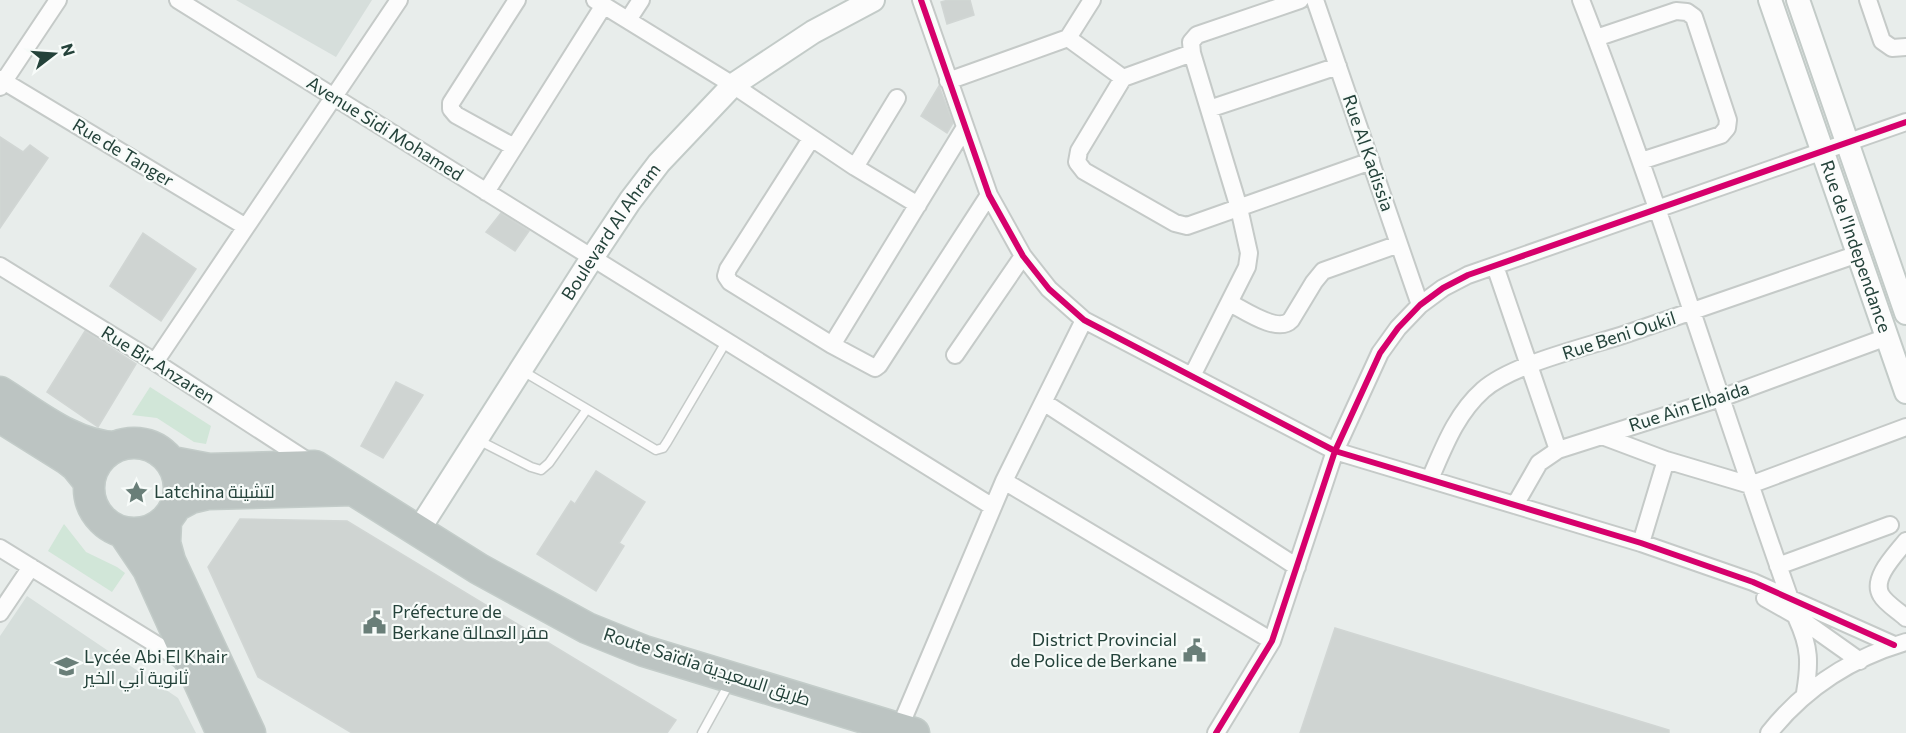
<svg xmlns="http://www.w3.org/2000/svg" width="1906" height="733" viewBox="0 0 1906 733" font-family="Commissioner,Cairo,sans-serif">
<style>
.built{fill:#d6dedb}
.green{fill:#d1e6d8}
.building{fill:#cfd4d2;stroke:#d1d6d4;stroke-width:1.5}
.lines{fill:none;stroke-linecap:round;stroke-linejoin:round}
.lane-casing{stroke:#c5cac8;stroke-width:11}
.street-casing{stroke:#c5cac8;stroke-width:20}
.secondary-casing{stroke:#c3cbc8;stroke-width:26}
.highway-casing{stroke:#c3ccc9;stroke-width:33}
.lane{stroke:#fcfcfc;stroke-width:8}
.street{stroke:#fcfcfc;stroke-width:16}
.secondary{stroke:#fcfcfc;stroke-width:22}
.highway{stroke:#bcc4c2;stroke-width:30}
.cycleway-casing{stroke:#f7fbf9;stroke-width:10}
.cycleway{stroke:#d6006c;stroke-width:6}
.labels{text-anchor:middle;stroke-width:4.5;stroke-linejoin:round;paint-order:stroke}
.street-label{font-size:18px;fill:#24423a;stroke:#f7fbf9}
.poi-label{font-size:18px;fill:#24423a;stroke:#f7fbf9;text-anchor:start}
</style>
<rect width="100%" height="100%" fill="#e8edeb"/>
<path class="built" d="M 236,0 L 372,0 L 336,57 Z
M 27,596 L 178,698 L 196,733 L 0,733 L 0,636 Z"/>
<path class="green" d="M 150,387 L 211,426 L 206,444 L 194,442 L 157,418 L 132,415 Z
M 64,524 L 86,552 L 117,567 L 125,573 L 112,592 L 48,551 Z"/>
<path class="building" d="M 948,0 L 970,0 L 974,15 L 947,24 L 941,2 Z
M 939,86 L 953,123 L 947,133 L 921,116 Z
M 0,137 L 23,152 L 30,145 L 48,158 L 0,228 Z
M 501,213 L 529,231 L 515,251 L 486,232 Z
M 143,233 L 196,269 L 161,321 L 110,286 Z
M 85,331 L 136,364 L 98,427 L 47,392 Z
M 396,382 L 423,395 L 383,458 L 361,446 Z
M 596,471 L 645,502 L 619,543 L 624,546 L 596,591 L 537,554 L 571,501 L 575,504 Z
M 240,519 L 347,521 L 676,720 L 667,733 L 352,733 L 258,677 L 208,567 Z
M 1335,628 L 1669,730 L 1669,733 L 1300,733 Z"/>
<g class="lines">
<defs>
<path id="lane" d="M 521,370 L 656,450 L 663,448 L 667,442 L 726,342
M 478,440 L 531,467 L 541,470 L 549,463 L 587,409
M 702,733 L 729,684"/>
<path id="street" d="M 178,0 L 993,507
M 595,0 L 733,85 L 855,167 L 918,205
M 921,0 L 989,195 L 1023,256 L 1049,289 L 1084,320 L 1335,451 L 1641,543 L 1753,582 L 1894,645
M 1315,0 L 1420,305
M 1581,0 C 1658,197 1719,400 1790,599
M 1868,0 L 1882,41 L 1892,48 L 1906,47
M 628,20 L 641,0
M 1068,38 L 1123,78
M 1596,38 L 1676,11 L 1687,12 L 1694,17 L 1728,120 L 1727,128 L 1721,135 L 1641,161
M 1192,53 L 1123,78 L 1079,151 L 1077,162 L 1084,171 L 1175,223 L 1187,226 L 1371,161
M 0,79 L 246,227
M 948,81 L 1068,38 L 1092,0
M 0,87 L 58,0
M 1209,109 L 1338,66
M 811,139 L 728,269 L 726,276 L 730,282 L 832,345 L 875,368 L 879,365 L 989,195
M 514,147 L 456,115 L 451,109 L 451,103 L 517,0
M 855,167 L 897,98
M 486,192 L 604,5
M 0,266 L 155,362 L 312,464
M 1495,266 L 1558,450
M 1230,303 C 1244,310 1278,334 1291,320 L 1314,282 L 1323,271 L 1399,244
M 832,345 L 964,129
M 955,355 L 1023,256
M 155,362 L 399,0
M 1192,376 L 1247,267 L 1249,253 L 1239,208 L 1192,53 L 1191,42 L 1197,35 L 1300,0
M 1045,403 L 1297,567
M 1602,436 L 1666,460 L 1750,485 L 1906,427
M 1430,479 C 1444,447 1456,414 1483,390 C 1512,364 1587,347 1626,334 C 1703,308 1780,281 1858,254
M 1004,481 L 1272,641
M 1515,505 L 1539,463 L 1558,450 L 1721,398 L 1887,337
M 1906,541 C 1896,554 1871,578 1881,595 C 1886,604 1899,611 1906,618
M 1641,543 L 1666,460
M 0,548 L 188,664
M 1778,566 L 1890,525
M 1765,598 L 1795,615 L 1860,661
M 0,613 L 31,567
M 1797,619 C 1810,647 1810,663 1805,693
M 899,729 L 1004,481 L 1084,320
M 1216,733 L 1272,641 L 1335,451 L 1380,353 L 1398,328 L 1420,305 L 1443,288 L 1468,275 L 1906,122
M 1769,733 C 1804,689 1851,658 1906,642"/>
<g id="secondary">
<path id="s1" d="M 1770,0 L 1906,392"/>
<path d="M 1798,0 L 1906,313"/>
<path id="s2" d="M 418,531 L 592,258 L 630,201 L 659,163 L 733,85 L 813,32 L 873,0"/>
</g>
<path id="highway" d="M 0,392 C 34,413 73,446 115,447
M 0,417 L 67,459 L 76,466 L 89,482
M89 488a45 45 0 1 1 90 0a45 45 0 1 1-90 0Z
M 172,462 L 209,469 L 315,466 L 479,569 L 587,628 L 644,651 L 914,733
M 176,506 L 191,498 L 208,494 L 353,490
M 166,521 L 165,543 L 170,561 L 250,733
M 123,532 L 148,569 L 222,733"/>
</defs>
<use href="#lane" class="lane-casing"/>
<use href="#street" class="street-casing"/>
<use href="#secondary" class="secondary-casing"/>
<use href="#highway" class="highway-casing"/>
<use href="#lane" class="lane"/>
<use href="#street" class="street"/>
<use href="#secondary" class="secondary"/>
<use href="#highway" class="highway"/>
<defs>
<path id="cycleway" d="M 921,0 L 989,195 L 1023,256 L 1049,289 L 1084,320 L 1335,451 L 1641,543 L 1753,582 L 1894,645
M 1216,733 L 1272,641 L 1335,451 L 1380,353 L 1398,328 L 1420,305 L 1443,288 L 1468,275 L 1906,122"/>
</defs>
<use href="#cycleway" class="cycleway-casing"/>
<use href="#cycleway" class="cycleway"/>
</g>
<defs>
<symbol id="sight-bare" viewBox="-9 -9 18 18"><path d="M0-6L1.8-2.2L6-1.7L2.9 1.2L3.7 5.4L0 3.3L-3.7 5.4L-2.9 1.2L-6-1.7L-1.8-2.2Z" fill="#697e78" stroke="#f7fbf9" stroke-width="2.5" paint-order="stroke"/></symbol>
<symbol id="civic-bare" viewBox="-9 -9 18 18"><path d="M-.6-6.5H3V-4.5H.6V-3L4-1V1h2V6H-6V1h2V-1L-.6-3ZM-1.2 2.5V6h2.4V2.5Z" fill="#697e78" stroke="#f7fbf9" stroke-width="2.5" paint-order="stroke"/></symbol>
<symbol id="university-bare" viewBox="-9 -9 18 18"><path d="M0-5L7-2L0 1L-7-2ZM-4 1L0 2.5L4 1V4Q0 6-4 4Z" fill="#697e78" stroke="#f7fbf9" stroke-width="2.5" paint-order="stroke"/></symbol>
</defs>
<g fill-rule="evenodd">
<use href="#sight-bare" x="120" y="476" width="33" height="33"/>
<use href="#civic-bare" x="358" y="606" width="33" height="33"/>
<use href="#civic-bare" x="1178" y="634" width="33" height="33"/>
<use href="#university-bare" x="50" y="650" width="33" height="33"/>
</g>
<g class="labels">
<g class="street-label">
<text transform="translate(385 129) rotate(32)" y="6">Avenue Sidi Mohamed</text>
<text transform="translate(123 153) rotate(31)" y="6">Rue de Tanger</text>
<text transform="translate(1368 153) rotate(71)" y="6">Rue Al Kadissia</text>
<text dy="6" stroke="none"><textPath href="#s2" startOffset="356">Boulevard Al Ahram</textPath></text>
<text dy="6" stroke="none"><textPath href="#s1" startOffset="261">Rue de l'Independance</textPath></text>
<text transform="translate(1619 336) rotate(-18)" y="6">Rue Beni Oukil</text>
<text transform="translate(158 365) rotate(32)" y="6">Rue Bir Anzaren</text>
<text transform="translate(1689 407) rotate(-18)" y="6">Rue Ain Elbaida</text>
<text transform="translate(707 667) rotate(18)" y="6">Route Saïdia طريق السعيدية</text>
</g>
<g class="poi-label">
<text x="154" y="498">Latchina لتشينة</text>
<text x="392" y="618">Préfecture de<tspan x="392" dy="21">Berkane مقر العمالة</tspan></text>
<text x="1177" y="646" text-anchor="end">District Provincial<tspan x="1177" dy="21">de Police de Berkane</tspan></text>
<text x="84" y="663">Lycée Abi El Khair<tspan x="84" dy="21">ثانوية آبي الخير</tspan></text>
</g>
</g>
<g transform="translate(54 54) rotate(73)" stroke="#f7fbf9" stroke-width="4.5" paint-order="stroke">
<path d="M0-4.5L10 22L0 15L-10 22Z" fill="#24423a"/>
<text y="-9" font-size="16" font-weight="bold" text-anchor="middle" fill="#24423a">N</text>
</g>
</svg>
